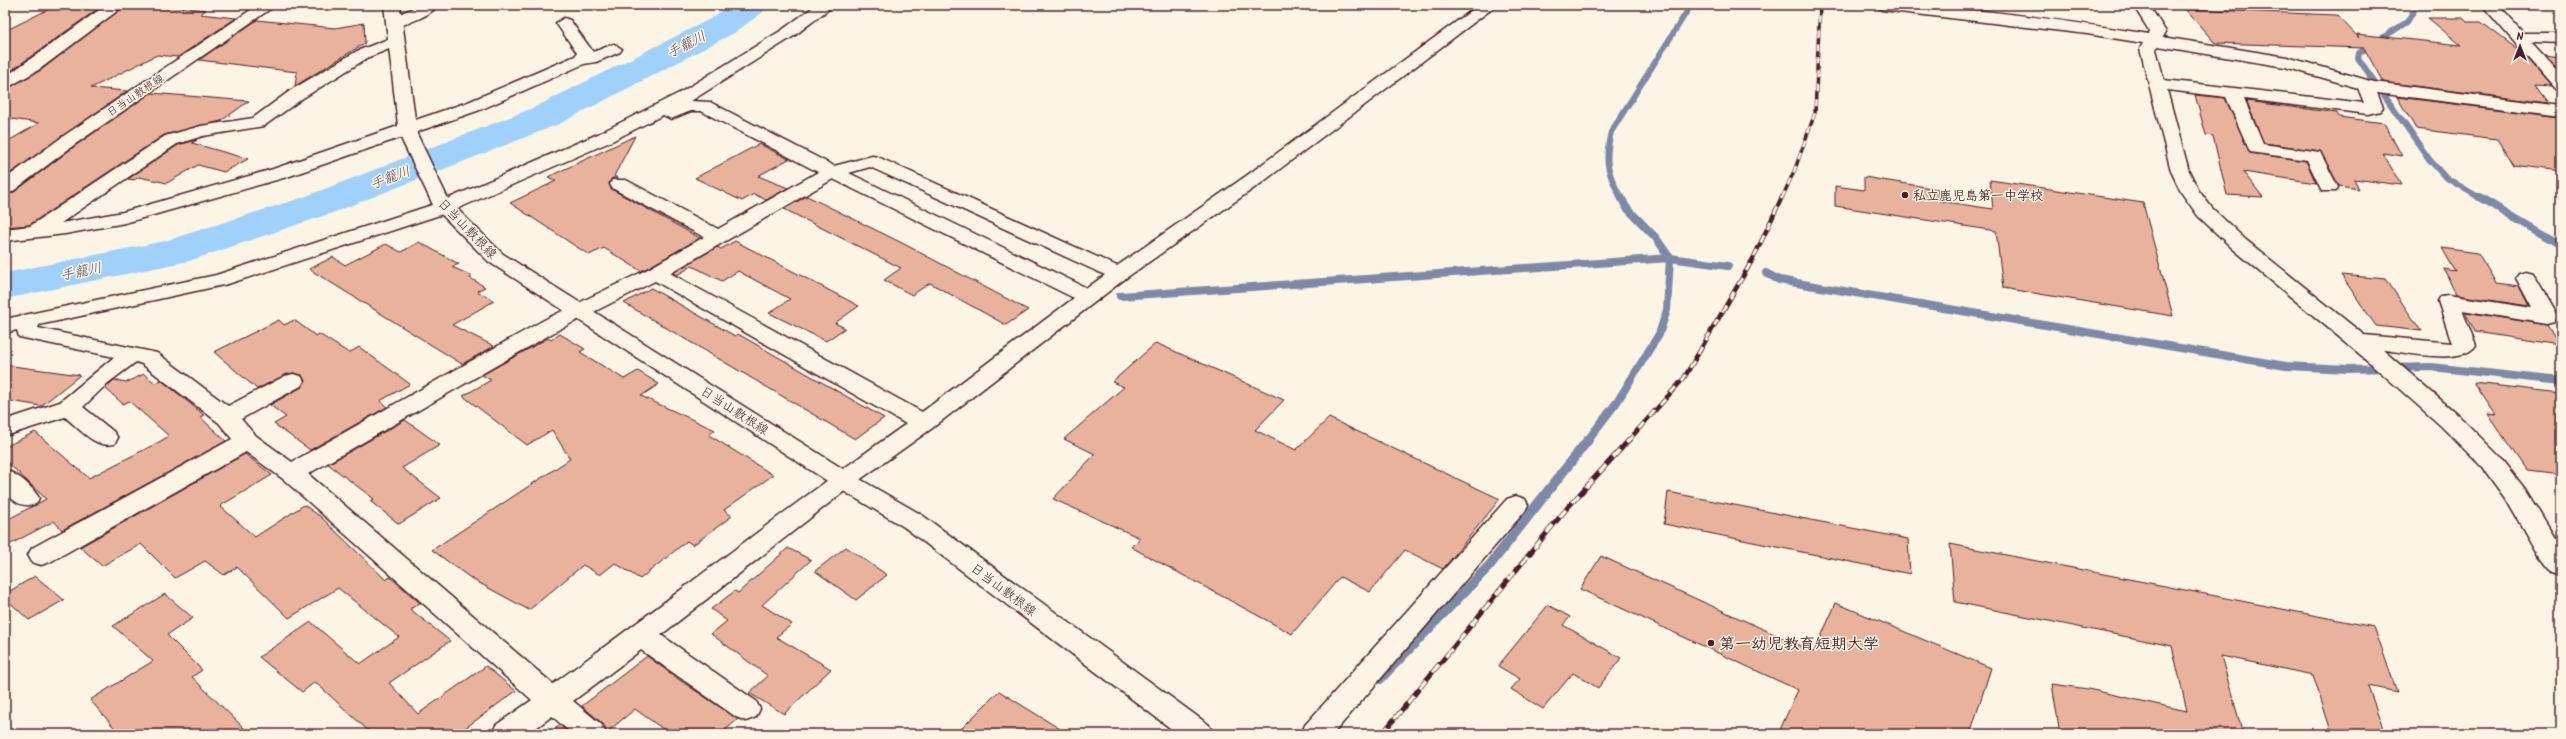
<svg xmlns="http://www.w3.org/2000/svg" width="2566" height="739" viewBox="0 0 2566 739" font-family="Kalam,'Klee One',sans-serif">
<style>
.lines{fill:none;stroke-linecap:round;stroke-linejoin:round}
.stream-far2{stroke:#7e89a8;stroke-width:6}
.stream-far1{stroke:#7e89a8;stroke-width:8}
.stream{stroke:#7e89a8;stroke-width:10}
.river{fill:#a0d0fc;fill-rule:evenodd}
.building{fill:#e8b29c;stroke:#4a1f2b}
.minor-casing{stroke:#4a1f2b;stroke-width:3}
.major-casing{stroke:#4a1f2b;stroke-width:3}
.minor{fill:#fcf5e5;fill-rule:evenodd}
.major{fill:#fcf5e5;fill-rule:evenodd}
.rail-far2-casing{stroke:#4a1f2b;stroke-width:3.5}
.rail-far1-casing{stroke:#4a1f2b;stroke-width:4.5}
.rail-casing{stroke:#4a1f2b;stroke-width:5}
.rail-far2{stroke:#fcf5e5;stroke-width:2.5;stroke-dasharray:7;stroke-linecap:butt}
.rail-far1{stroke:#fcf5e5;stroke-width:3;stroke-dasharray:8;stroke-linecap:butt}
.rail{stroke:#fcf5e5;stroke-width:3.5;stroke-dasharray:10;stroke-linecap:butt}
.poi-dot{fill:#4a1f2b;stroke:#fcf5e5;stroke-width:1.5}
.labels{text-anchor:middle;stroke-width:3;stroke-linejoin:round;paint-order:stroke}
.far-street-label{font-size:11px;fill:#4a1f2b;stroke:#fcf5e5}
.poi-label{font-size:13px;font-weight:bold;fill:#4a1f2b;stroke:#fcf5e5;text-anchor:start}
.street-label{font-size:13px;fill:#4a1f2b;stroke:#fcf5e5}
.water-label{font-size:14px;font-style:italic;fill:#604b5f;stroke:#fcf5e5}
.near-poi-label{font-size:16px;font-weight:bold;fill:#4a1f2b;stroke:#fcf5e5;text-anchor:start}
</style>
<rect width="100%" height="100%" fill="#fcf5e5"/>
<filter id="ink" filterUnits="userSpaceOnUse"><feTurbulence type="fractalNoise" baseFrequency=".025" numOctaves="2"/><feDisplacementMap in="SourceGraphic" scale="8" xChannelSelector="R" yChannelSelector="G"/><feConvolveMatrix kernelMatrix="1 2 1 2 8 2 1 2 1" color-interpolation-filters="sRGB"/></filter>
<g filter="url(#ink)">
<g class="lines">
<path class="stream-far2" d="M 2417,5 L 2407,22 L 2359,53 L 2358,58 L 2429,159 L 2445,177 L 2480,198
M 1621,198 C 1607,172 1604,161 1611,132 L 1691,5"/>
<path class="stream-far1" d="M 2479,197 L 2561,245
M 1766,273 L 1779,280 L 2286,366 L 2348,369 L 2431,367 L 2561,381
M 1120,296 L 1670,258 L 1728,266
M 1587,441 L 1617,402 L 1659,334 L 1667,310 L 1670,258 L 1656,238 L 1626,207 L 1621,197"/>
<path class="stream" d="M 1380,679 L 1489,566 L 1588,440"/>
<path class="river" d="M 731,5 L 768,5 L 763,12 L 734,33 L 559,124 L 332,213 L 189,261 L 5,299 L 5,273 L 165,241 L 304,197 L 533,108 L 710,19 Z"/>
</g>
<path class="building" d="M 57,5 L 103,5 L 5,75 L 5,31 Z
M 126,5 L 161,5 L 206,10 L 200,14 L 236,18 L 178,57 L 157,55 L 91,88 L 127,91 L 5,177 L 5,143 L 39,123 L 5,118 L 5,90 L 41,70 Z
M 2185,9 L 2337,15 L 2359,38 L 2357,34 L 2461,45 L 2428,18 L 2463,18 L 2467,22 L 2481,22 L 2521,52 L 2551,86 L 2535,85 L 2548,103 L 2383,82 L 2364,48 L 2215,43 Z
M 257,20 L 335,28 L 364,23 L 365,43 L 295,86 L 297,72 L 199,60 Z
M 2545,55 L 2561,57 L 2561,73 Z
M 151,93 L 249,101 L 221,121 L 164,135 L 29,225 L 5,227 L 5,195 L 13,193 L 75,146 Z
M 2195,95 L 2225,98 L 2250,153 L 2306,161 L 2316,183 L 2243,172 L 2263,197 L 2227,195 L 2213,136 L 2206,135 Z
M 2397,97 L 2559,117 L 2561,120 L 2561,171 L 2513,165 L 2497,139 L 2416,129 Z
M 2246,101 L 2337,113 L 2339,117 L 2384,123 L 2402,156 L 2383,153 L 2401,185 L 2354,179 L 2359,189 L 2339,186 L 2320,151 L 2264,143 Z
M 635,136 L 614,176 L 618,178 L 612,178 L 609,183 L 611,189 L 700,238 L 647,268 L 641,271 L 604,248 L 589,255 L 510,203 L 556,181 L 548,177 Z
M 197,140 L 192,143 L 248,159 L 224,172 L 198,165 L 167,183 L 139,177 L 134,180 L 128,179 L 178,145 Z
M 759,144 L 789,159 L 758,176 L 788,188 L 766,200 L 754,194 L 742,201 L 695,178 Z
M 1864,177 L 1938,189 L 1939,201 L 1993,209 L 1990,180 L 2143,203 L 2173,316 L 2003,288 L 1996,231 L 1835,206 L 1835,186 L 1864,190 Z
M 807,196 L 902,243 L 1028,310 L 1006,325 L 930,283 L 912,295 L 884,280 L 901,268 L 784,209 Z
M 735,241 L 859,306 L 835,323 L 845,328 L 826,341 L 769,313 L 790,299 L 738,271 L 722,281 L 692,266 L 677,275 L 673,273 L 717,247 L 721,249 Z
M 419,242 L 459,264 L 452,267 L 472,276 L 470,278 L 485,287 L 477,291 L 494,301 L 452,325 L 494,346 L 462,364 L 309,269 L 333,257 L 345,265 L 386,244 L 401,252 Z
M 2442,248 L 2478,253 L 2496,283 L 2519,286 L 2529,306 L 2456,295 L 2444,269 L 2455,271 Z
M 2341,275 L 2386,279 L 2421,331 L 2376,326 Z
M 651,288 L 735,336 L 738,334 L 884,418 L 855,439 L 624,303 Z
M 2465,312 L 2547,325 L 2559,345 L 2475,332 Z
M 279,320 L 284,325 L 294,320 L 316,336 L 319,334 L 349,353 L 359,347 L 410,384 L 380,401 L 387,407 L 310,450 L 274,424 L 286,417 L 270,405 L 302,387 L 305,382 L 302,375 L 293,373 L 285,375 L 257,389 L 214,352 Z
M 560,334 L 585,349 L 580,352 L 624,379 L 638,371 L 659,384 L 641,396 L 715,430 L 709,435 L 773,475 L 724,510 L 732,516 L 693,545 L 687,541 L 640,579 L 615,563 L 600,575 L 583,565 L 529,610 L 472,579 L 432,550 L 570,459 L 552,430 L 527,445 L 463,396 L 491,380 L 482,375 L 548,338 L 551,340 Z
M 1156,343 L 1284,400 L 1255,430 L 1296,450 L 1329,418 L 1500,499 L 1443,569 L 1405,550 L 1370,592 L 1340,577 L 1292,634 L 1131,547 L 1140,538 L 1053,499 L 1095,454 L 1064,439 L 1124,387 L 1112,382 Z
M 5,365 L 80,375 L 41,406 L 5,400 Z
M 144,374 L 155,383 L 161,380 L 181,396 L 204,415 L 200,417 L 226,441 L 62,530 L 54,521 L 5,547 L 5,521 L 46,499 L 5,460 L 5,447 L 35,432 L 89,478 L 159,442 L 169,436 L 129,401 L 123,404 L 105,388 L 114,380 L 127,382 Z
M 2474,383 L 2561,393 L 2561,474 L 2526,470 L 2488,414 L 2496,415 Z
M 405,420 L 440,445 L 402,468 L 441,498 L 399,524 L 370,501 L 374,499 L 328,464 Z
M 245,454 L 272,475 L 220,506 L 255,537 L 304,505 L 321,517 L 386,580 L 390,577 L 420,603 L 410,609 L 450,641 L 389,683 L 418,714 L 486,666 L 516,691 L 457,734 L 372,734 L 315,682 L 302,692 L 259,657 L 311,622 L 360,664 L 399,637 L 338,588 L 289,618 L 237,567 L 224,575 L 205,561 L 175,578 L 141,544 L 102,566 L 80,547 Z
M 1668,492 L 1908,539 L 1910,574 L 1664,524 Z
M 1950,544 L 2374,627 L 2397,692 L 2368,686 L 2385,734 L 2332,734 L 2313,675 L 2221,656 L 2243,734 L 2060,734 L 2052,684 L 2088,689 L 2187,711 L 2172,646 L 1955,602 Z
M 846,547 L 887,575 L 856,600 L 815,571 Z
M 788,548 L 811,560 L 762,605 L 792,624 L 776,637 L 831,669 L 784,714 L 749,693 L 768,676 L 711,634 L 727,621 L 711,609 L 735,591 L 738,593 Z
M 1601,556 L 1814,652 L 1836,603 L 1991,668 L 1970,734 L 1778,734 L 1798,690 L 1580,589 Z
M 35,576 L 64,600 L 29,620 L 5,598 L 5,594 Z
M 165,594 L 193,618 L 167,635 L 202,670 L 192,677 L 250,734 L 120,734 L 90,700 L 153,661 L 113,626 Z
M 1548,605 L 1570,617 L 1563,625 L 1621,658 L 1598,688 L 1573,673 L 1543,709 L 1511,689 L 1520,679 L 1498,666 Z
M 647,656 L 681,681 L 738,719 L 721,734 L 670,734 L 635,709 L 607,732 L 603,724 L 582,706 Z
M 999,691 L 1068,734 L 956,734 Z
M 560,725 L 570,734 L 548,734 Z"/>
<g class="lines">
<defs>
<path id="minor" d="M 106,5 L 125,5 L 40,69 L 5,89 L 5,77 Z
M 419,5 L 438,5 C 430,16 408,24 395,27 L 387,22 L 389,19 Z
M 816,5 L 834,5 L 794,36 L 691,101 L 710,102 L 834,166 L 872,156 L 878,157 L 1117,266 L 1246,176 L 1479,5 L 1497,5 L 1260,184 L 1126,278 L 931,429 L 851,486 L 661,635 L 756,701 L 760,709 L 756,717 L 746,721 L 736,717 L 641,650 L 573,701 L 602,725 L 606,734 L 572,734 L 552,716 L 528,734 L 492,734 L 496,725 L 532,700 L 283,479 L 246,452 L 50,562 L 41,565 L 32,562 L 28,555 L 32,548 L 232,439 L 219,423 L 142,364 L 136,362 L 108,383 L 83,407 L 114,432 L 118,438 L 114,444 C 95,449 79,428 65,417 L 5,436 L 5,420 L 60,402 L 114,357 L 19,337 L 17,330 L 5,333 L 5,319 L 216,275 L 438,203 L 598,134 L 681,92 L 782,30 ZM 691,111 L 701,111 L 818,172 L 718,229 L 626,180 L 612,180 L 610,184 L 612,188 L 704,237 L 648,269 L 544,320 L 292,462 L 255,435 L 241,419 L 301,386 L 304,381 L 301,376 L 293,374 L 285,376 L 228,406 L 157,353 L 38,328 L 39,325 L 228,284 L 452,211 L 610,142 L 663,115 L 671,119 ZM 870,167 L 1105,275 L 1087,288 L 849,173 ZM 833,179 L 1074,298 L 922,412 L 670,273 ZM 655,281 L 906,424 C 786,508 672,599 553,684 L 308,474 L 558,330 Z
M 1874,5 C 1966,5 2058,20 2149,34 L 2150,32 L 2133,5 L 2149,5 L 2166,32 L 2163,37 L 2287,57 L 2374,82 L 2561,106 L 2561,116 L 2377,93 L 2383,107 L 2380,111 L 2368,114 L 2244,99 L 2263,144 L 2320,152 L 2338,187 L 2336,191 L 2322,191 L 2320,187 L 2307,160 L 2250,152 L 2226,97 L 2167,90 L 2189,171 L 2199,191 L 2212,208 L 2246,240 L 2364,335 L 2452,343 L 2438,301 L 2441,296 L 2448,295 L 2532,308 L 2516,278 L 2519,274 L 2526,272 L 2533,274 L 2558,317 L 2554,322 L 2547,324 L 2462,310 L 2476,345 C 2463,366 2405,352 2383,350 L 2457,414 L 2499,456 L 2525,489 L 2561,548 L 2561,576 L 2552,573 L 2538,555 L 2507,501 L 2483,468 L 2441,426 L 2368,361 L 2232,248 L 2198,216 L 2181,192 L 2171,171 L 2140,49 L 2143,43 L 2087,34 L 1882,10 ZM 2158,46 L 2285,67 L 2358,88 L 2364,103 L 2164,80 L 2156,49 Z
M 564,18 L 570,20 L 593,52 L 614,44 L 622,49 L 620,52 L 596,62 L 584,64 L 480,110 L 287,177 L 125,223 L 65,234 L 5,241 L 5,229 L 30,226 L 165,136 L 201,126 L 253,118 L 291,90 L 357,51 L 396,36 L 404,41 L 402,44 L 369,57 L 303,98 L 264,126 L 203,136 L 177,144 L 61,223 L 123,212 L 273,169 L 468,102 L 575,56 L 577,53 L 556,23 Z
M 2520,33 L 2561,33 L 2561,43 L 2514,41 L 2512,38 L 2514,35 Z
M 5,470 C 18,474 32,486 39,498 L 36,504 C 21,508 15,502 5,492 Z
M 1516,496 L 1525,499 L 1528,505 L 1525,511 L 1333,734 L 1301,734 L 1305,725 L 1507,499 Z"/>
<path id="major" d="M 258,5 L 276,5 L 74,145 L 12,192 L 5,194 L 5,179 L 62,137 Z
M 384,5 L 400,5 L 417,134 L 449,201 L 503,254 L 851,474 L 922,515 L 1209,725 L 1213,734 L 1178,734 L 904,527 L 835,486 L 489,262 L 434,207 L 399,134 Z
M 2482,5 L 2498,5 L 2561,75 L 2561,90 L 2555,89 Z"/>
</defs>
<use href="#minor" class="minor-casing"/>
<use href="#major" class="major-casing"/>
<use href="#minor" class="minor"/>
<use href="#major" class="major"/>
<defs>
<path id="rail-far2" d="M 1782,198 L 1795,169 L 1815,113 L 1820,5"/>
<path id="rail-far1" d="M 1628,441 L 1684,378 L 1753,259 L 1782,197"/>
<path id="rail" d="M 1382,734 L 1568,507 L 1629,440"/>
</defs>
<use href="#rail-far2" class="rail-far2-casing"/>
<use href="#rail-far1" class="rail-far1-casing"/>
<use href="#rail" class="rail-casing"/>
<use href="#rail-far2" class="rail-far2"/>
<use href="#rail-far1" class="rail-far1"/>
<use href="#rail" class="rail"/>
</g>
</g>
<g class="poi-dot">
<circle cx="1905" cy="195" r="4"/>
<circle cx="1711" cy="643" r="4"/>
</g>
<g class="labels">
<g class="far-street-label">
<text transform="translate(135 95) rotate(-34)" y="4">日当山敷根線</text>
</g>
<g class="poi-label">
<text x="1913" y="200">私立鹿児島第一中学校</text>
</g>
<g class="street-label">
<text transform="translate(468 228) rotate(46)" y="5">日当山敷根線</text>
<text transform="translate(735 410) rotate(33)" y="5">日当山敷根線</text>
<text transform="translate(1004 589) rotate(37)" y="5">日当山敷根線</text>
</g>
<g class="water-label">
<text transform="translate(686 44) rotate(-27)" y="5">手籠川</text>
<text transform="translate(390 177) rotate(-21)" y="5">手籠川</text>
<text transform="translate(81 271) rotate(-11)" y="5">手籠川</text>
</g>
<g class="near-poi-label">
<text x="1719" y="649">第一幼児教育短期大学</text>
</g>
</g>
<rect width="2566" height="739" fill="none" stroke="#fcf5e5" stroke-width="20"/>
<rect x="10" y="10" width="2546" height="719" fill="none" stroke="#4a1f2b" stroke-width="1.5" filter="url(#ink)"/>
<g transform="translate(2520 46)" stroke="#fcf5e5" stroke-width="3" paint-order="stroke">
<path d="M0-3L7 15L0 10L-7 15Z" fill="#4a1f2b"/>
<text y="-6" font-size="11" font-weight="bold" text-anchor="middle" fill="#4a1f2b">N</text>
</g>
</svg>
